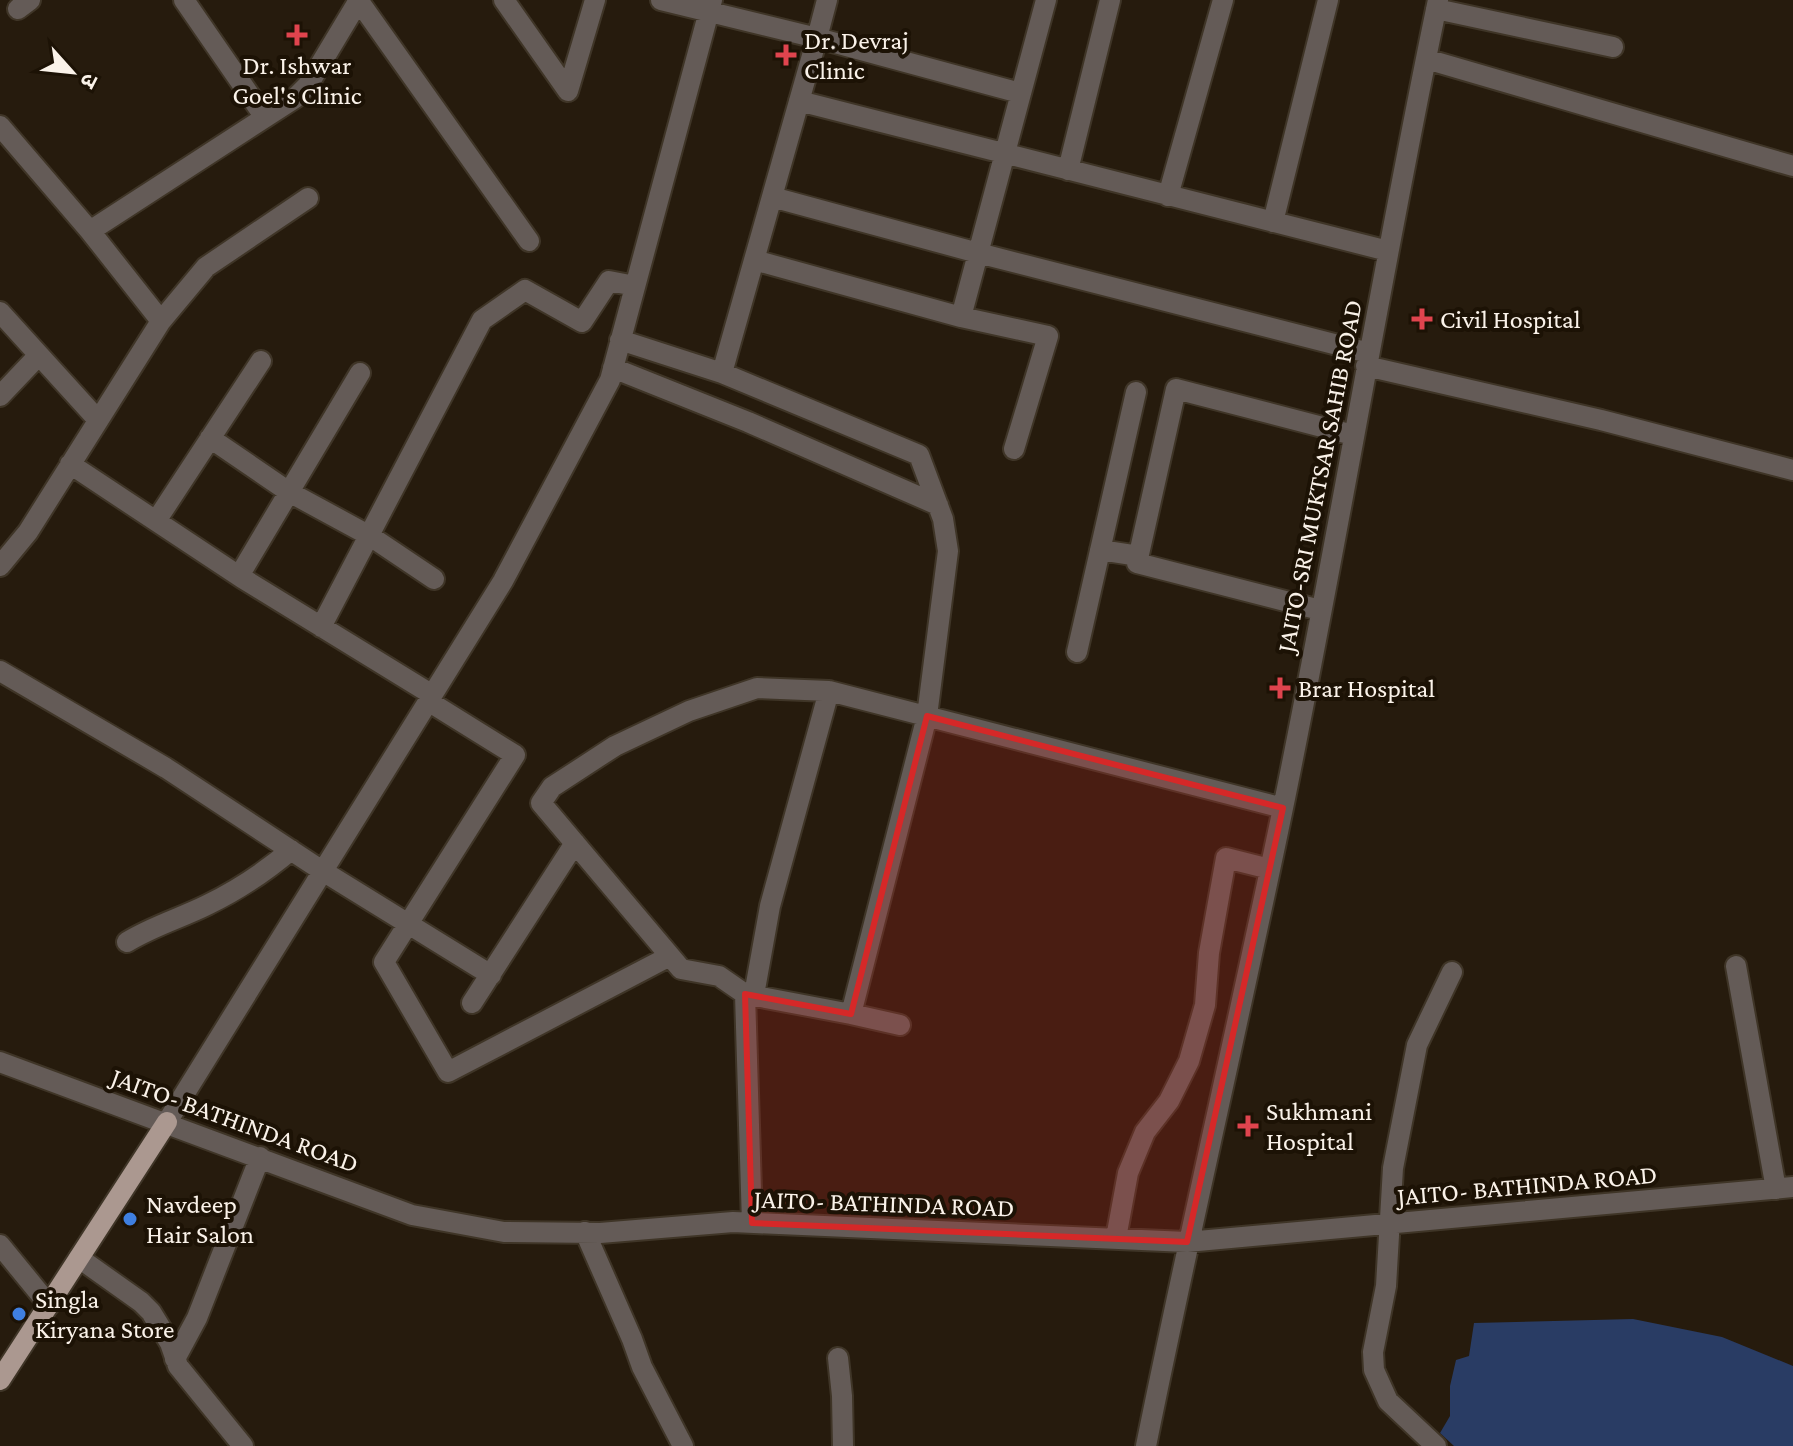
<svg xmlns="http://www.w3.org/2000/svg" width="1793" height="1446" viewBox="0 0 1793 1446" font-family="'Crimson Pro','Noto Sans Devanagari',serif">
<style>
.water{fill:#293c64}
.lines{fill:none;stroke-linecap:round;stroke-linejoin:round}
.minor-casing{stroke:#3f3527;stroke-width:24}
.major-casing{stroke:#3f3527;stroke-width:24}
.minor{stroke:#645b57;stroke-width:20}
.major{stroke:#ab9890;stroke-width:20}
.marked{fill:#d62828;fill-opacity:0.2;stroke:#d62828;stroke-width:6;stroke-linejoin:round}
.health-dot{fill:#e0444e;stroke:#1c1205;stroke-width:3}
.shop-dot{fill:#3f7fe0;stroke:#1c1205;stroke-width:3}
.labels{text-anchor:middle;stroke-width:8;stroke-linejoin:round;paint-order:stroke}
.poi-label{font-size:26px;fill:#faf2e9;stroke:#1c1205;text-anchor:start}
.street-label{font-size:26px;fill:#faf2e9;stroke:#1c1205}
</style>
<rect width="100%" height="100%" fill="#261b0d"/>
<path class="water" d="M 1633,1319 L 1722,1337 L 1793,1366 L 1793,1446 L 1454,1446 L 1440,1433 L 1450,1416 L 1450,1386 L 1456,1360 L 1469,1356 L 1474,1323 Z"/>
<g class="lines">
<defs>
<path id="minor" d="M 184,0 L 264,116
M 358,0 L 529,241
M 504,0 L 568,91
M 661,0 L 817,38 L 827,0
M 18,9 L 30,0
M 1436,9 L 1613,47
M 1426,59 L 1793,166
M 568,91 L 595,0
M 799,101 L 1388,251
M 0,126 L 90,231 L 161,321
M 1068,170 L 1110,0
M 1168,196 L 1223,0
M 772,197 L 978,253 L 1369,353
M 1273,222 L 1328,0
M 90,231 L 295,98 L 308,85 L 359,0
M 754,260 L 961,317
M 0,312 L 98,420
M 620,340 L 722,373 L 817,38 L 1020,93
M 1366,366 L 1601,420 L 1793,470
M 613,368 L 748,422 L 938,505
M 722,373 L 919,455 L 943,519 L 948,551 L 927,716 L 851,1014 L 900,1025
M 0,396 L 38,356
M 210,438 L 289,492 L 370,536 L 434,579
M 1014,449 L 1048,336 L 961,317 L 1046,0
M 70,464 L 242,578 L 431,694
M 156,521 L 261,361
M 1100,550 L 1139,556
M 0,566 L 28,532 L 161,321 L 206,267 L 308,198
M 239,576 L 360,373
M 1320,610 L 1137,563 L 1176,389 L 1353,435
M 321,627 L 482,320 L 525,290 L 582,322 L 609,281 L 635,286
M 1077,652 L 1136,392
M 0,671 L 166,768 L 321,870 L 491,975
M 428,701 L 515,755 L 384,962 L 448,1072 L 670,956
M 127,942 C 153,926 181,918 207,905 C 238,890 265,872 291,850
M 1736,966 L 1776,1189
M 745,994 L 719,976 L 681,969 L 541,803 L 552,787 L 615,746 L 689,711 L 757,688 L 829,691
M 754,995 L 770,906 L 829,691 L 1283,808
M 472,1003 L 575,843
M 0,1062 L 412,1215 L 504,1232 L 600,1233 L 733,1222 L 1187,1242 L 1793,1187
M 167,1122 L 503,581 L 610,380 L 712,0
M 752,1223 L 745,994 L 851,1014
M 585,1232 L 632,1339 L 642,1367 L 683,1446
M 1116,1238 L 1128,1173 L 1145,1132 L 1169,1101 L 1189,1061 L 1205,1005 L 1209,953 L 1226,858 L 1270,869
M 0,1245 L 49,1305
M 79,1258 L 141,1302 L 151,1312 L 170,1343 L 178,1366 L 243,1446
M 838,1358 L 842,1396 L 843,1446
M 175,1359 L 197,1318 L 260,1157
M 1146,1446 C 1189,1233 1239,1021 1283,808 C 1338,540 1382,268 1438,0
M 1436,1446 L 1388,1401 L 1374,1370 L 1373,1352 L 1386,1286 L 1393,1168 L 1417,1045 L 1452,972"/>
<path id="major" d="M 0,1380 L 167,1122"/>
</defs>
<use href="#minor" class="minor-casing"/>
<use href="#major" class="major-casing"/>
<use href="#minor" class="minor"/>
<use href="#major" class="major"/>
</g>
<path class="marked" d="M 927,716 L 1283,808 L 1187,1242 L 752,1223 L 745,994 L 851,1014 Z"/>
<g class="health-dot">
<path d="M293 23h8v8h8v8h-8v8h-8v-8h-8v-8h8z"/>
<path d="M782 43h8v8h8v8h-8v8h-8v-8h-8v-8h8z"/>
<path d="M1418 307h8v8h8v8h-8v8h-8v-8h-8v-8h8z"/>
<path d="M1276 676h8v8h8v8h-8v8h-8v-8h-8v-8h8z"/>
<path d="M1244 1114h8v8h8v8h-8v8h-8v-8h-8v-8h8z"/>
</g>
<g class="shop-dot">
<circle cx="130" cy="1219" r="8"/>
<circle cx="19" cy="1314" r="8"/>
</g>
<g class="labels">
<g class="poi-label">
<text x="804" y="49">Dr. Devraj<tspan x="804" dy="30">Clinic</tspan></text>
<text x="297" y="74" text-anchor="middle">Dr. Ishwar<tspan x="297" dy="30">Goel's Clinic</tspan></text>
<text x="1440" y="328">Civil Hospital</text>
<text x="1298" y="697">Brar Hospital</text>
<text x="1266" y="1120">Sukhmani<tspan x="1266" dy="30">Hospital</tspan></text>
<text x="146" y="1213">Navdeep<tspan x="146" dy="30">Hair Salon</tspan></text>
<text x="35" y="1308">Singla<tspan x="35" dy="30">Kiryana Store</tspan></text>
</g>
<g class="street-label">
<text transform="translate(1319 476) rotate(-79)" y="9">JAITO-SRI MUKTSAR SAHIB ROAD</text>
<text transform="translate(235 1120) rotate(20)" y="9">JAITO- BATHINDA ROAD</text>
<text transform="translate(1527 1185) rotate(-5)" y="9">JAITO- BATHINDA ROAD</text>
<text transform="translate(884 1203) rotate(2)" y="9">JAITO- BATHINDA ROAD</text>
</g>
</g>
<g transform="translate(72 72) rotate(117)" stroke="#1c1205" stroke-width="6" paint-order="stroke">
<path d="M0-6L14 30L0 20L-14 30Z" fill="#faf2e9"/>
<text y="-12" font-size="22" font-weight="bold" text-anchor="middle" fill="#faf2e9">उ</text>
</g>
</svg>
